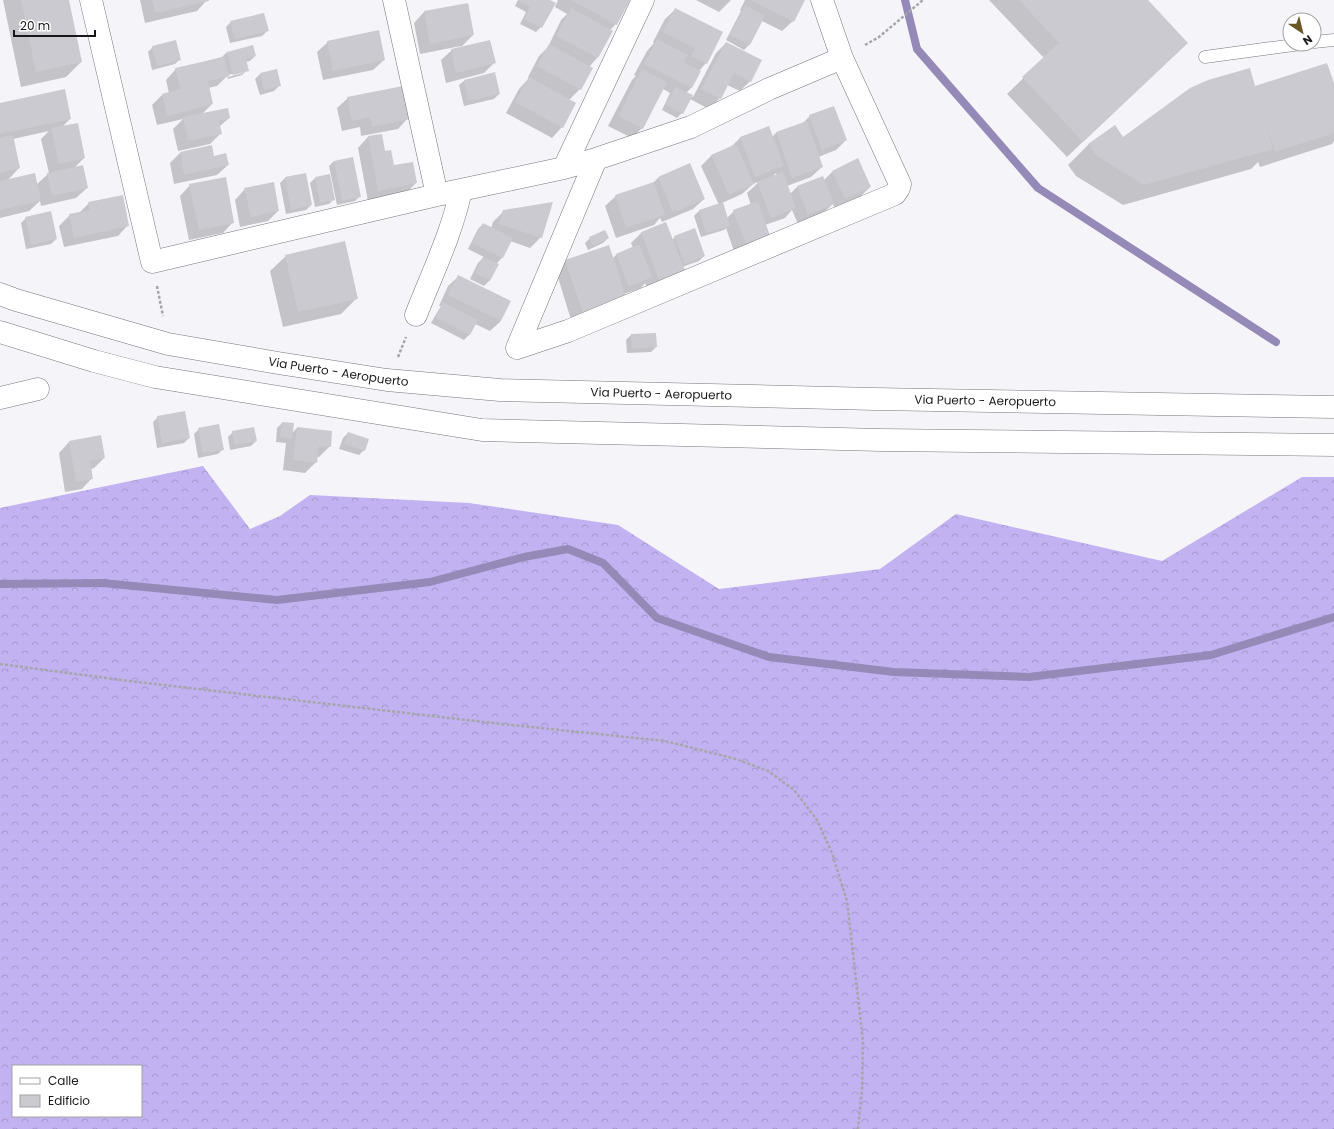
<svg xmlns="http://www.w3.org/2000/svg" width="1334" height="1129" viewBox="0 0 1334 1129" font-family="Poppins,sans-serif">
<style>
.forest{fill:url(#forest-crowns);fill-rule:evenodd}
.shadow{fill:#0003;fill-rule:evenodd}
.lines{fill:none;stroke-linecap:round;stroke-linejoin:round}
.stream{stroke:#958ab7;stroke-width:8}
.building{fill:#cbcad0}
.lane-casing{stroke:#78767c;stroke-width:13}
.street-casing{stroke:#78767c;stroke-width:23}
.primary-casing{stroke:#78767c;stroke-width:23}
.path{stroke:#a6a5a9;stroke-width:2.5;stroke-dasharray:3 2;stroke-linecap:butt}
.lane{stroke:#fff;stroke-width:12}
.street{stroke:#fff;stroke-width:22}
.primary{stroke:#fff;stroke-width:22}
.labels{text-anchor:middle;stroke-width:4;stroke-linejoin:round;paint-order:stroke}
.street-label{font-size:12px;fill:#18181a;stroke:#fff}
</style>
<defs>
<pattern id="forest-crowns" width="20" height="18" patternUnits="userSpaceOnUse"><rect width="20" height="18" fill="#c2b2f1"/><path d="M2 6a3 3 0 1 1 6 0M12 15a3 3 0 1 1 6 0" fill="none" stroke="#a698ce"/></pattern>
</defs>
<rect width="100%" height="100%" fill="#f5f4f9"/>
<path class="forest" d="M 203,466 L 250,529 L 280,516 L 310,495 L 469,503 L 618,525 L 719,589 L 880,569 L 956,514 L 1162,561 L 1302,477 L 1334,477 L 1334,1129 L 0,1129 L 0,508 ZM 13,1066 L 141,1066 L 141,1116 L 13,1116 Z"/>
<path class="shadow" d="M 3,0 L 68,0 L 81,62 L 66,77 L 21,87 Z
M 140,0 L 207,0 L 197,11 L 145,23 Z
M 518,0 L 548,0 L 541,27 L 536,32 L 520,24 L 526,12 L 515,6 Z
M 558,0 L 629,0 L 616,24 L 610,30 L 612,31 L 597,58 L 589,67 L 580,89 L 569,100 L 562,127 L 552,138 L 506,113 L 519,89 L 529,78 L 528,77 L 539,56 L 548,47 L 561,20 L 567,14 L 555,7 Z
M 696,0 L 731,0 L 719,12 Z
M 745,0 L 804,0 L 793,21 L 782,31 L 762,21 L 749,45 L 744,50 L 726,40 L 741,11 L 740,10 Z
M 989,0 L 1146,0 L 1171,58 L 1067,157 L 1007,94 L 1044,58 Z
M 468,4 L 473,35 L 461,47 L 461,46 L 420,54 L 414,23 L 424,12 Z
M 676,9 L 706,63 L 699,71 L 700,71 L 691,88 L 686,93 L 693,97 L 716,53 L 726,43 L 750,81 L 740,91 L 727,85 L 720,98 L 709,109 L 690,99 L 682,113 L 677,118 L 662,110 L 670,93 L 663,89 L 642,128 L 632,138 L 608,126 L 632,80 L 636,76 L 634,75 L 647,51 L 654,43 L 653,42 L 665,19 Z
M 231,22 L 267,31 L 262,36 L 230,43 L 226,27 Z
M 328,42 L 384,60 L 373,70 L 323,80 L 317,52 Z
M 153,47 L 180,59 L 175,64 L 152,70 L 148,52 Z
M 452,50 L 494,63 L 484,73 L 446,83 L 441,60 Z
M 227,52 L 255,56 L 250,61 L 245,62 L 247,70 L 242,75 L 228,79 L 227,76 L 217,86 L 208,88 L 212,104 L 201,115 L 229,118 L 219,127 L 221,133 L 210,144 L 178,151 L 173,129 L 183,119 L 157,125 L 152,105 L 163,94 L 169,93 L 166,80 L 176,69 L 222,57 ZM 243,71 L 243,73 L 228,77 L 228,75 Z
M 260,74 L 279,86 L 274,91 L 260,95 L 255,79 Z
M 494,74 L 499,94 L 494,99 L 464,106 L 459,85 L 464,81 Z
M 1254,87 L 1334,87 L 1334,141 L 1332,144 L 1260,167 L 1258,162 L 1251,169 L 1123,205 L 1076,176 L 1068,165 L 1088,145 L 1115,126 L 1123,138 Z
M 348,98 L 408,118 L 398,129 L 361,136 L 360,127 L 342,131 L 337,108 Z
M 0,104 L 70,119 L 62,127 L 84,158 L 74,168 L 87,188 L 76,198 L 41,206 L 40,201 L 29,211 L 0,218 ZM 49,131 L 41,139 L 49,173 L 36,185 L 7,181 L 19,168 L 13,139 Z
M 810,116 L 846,140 L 836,150 L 818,157 L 822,167 L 811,177 L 787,186 L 790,194 L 797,187 L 824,180 L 832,172 L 870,187 L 860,197 L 835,209 L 833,204 L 822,214 L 798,224 L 792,210 L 785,218 L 765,225 L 769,235 L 735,254 L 726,228 L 724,230 L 701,237 L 694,216 L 699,211 L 719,205 L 701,166 L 712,155 L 731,147 L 740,138 L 768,127 L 772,137 L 776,133 L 802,124 ZM 776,173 L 777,176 L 771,178 ZM 760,181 L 747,193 L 751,205 L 734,211 L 727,218 L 722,203 L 742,194 L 753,184 Z
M 381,135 L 385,152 L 393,167 L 416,183 L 406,193 L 368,201 L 358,148 L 368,137 Z
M 180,153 L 228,165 L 217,175 L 174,184 L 170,163 Z
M 334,161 L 360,196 L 355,201 L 337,205 L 329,166 Z
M 690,165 L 704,199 L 693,209 L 662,222 L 660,218 L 654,225 L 616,238 L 605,206 L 616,196 L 652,184 L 658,178 Z
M 305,174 L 311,205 L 306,210 L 286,214 L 280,183 L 285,178 Z
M 329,175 L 334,199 L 329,204 L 315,207 L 310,183 L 315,178 Z
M 190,185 L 233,222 L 223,233 L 189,240 L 180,196 Z
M 245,189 L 278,211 L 268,221 L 240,227 L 235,200 Z
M 89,203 L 128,225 L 118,236 L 64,247 L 59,226 L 70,215 L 79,213 Z
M 504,211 L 541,237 L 530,248 L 510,241 L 502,258 L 496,264 L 497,265 L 489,281 L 484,286 L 470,279 L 478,263 L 484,257 L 468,249 L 478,229 L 483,224 L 491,228 L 493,222 Z
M 26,218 L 56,239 L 51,244 L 26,249 L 21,223 Z
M 666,224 L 672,240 L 675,237 L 704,256 L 699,261 L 682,267 L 683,270 L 673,281 L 648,290 L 645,283 L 641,288 L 624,294 L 572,323 L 556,271 L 566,260 L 612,259 L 616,255 L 633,248 L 631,243 L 641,233 Z
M 590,238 L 608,238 L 603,243 L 588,250 L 585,243 Z
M 286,256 L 357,298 L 341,314 L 283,327 L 270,271 Z
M 459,276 L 501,321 L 490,331 L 475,324 L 469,335 L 464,340 L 431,323 L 441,306 L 439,306 L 448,286 Z
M 631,335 L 656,347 L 651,352 L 627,353 L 626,340 Z
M 158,417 L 189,438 L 184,443 L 157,448 L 153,422 Z
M 282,423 L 292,433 L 297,428 L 330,446 L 319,457 L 316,457 L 316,462 L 305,473 L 283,470 L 286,443 L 276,442 L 277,428 Z
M 199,429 L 223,449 L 218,454 L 198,458 L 194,434 Z
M 233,432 L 256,441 L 251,446 L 230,450 L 228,437 Z
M 348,433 L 364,450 L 359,455 L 339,449 L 343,438 Z
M 69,442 L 104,458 L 94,468 L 91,469 L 92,478 L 82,489 L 65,492 L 59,453 Z"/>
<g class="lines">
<path class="stream" d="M 905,0 L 917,49 L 1038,188 L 1276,342
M 0,584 L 103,583 L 277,600 L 430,582 L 524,557 L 568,549 L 603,563 L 657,618 L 769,657 L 894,672 L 1029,677 L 1211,655 L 1334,617"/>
</g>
<path class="building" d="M 21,0 L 69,0 L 82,62 L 36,72 Z
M 152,0 L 209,0 L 209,1 L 156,13 Z
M 517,0 L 550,0 L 556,3 L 542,28 L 524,19 L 530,7 Z
M 571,0 L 630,0 L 617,25 Z
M 751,0 L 805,0 L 794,22 Z
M 1019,0 L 1148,0 L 1188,43 L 1083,142 L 1022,77 L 1059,43 Z
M 468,3 L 474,35 L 430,44 L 424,11 Z
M 745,5 L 765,16 L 750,45 L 730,35 Z
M 571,8 L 613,31 L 598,58 L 556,36 Z
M 675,8 L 723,32 L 707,64 L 691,56 L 695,48 L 663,32 Z
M 264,13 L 269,31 L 235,39 L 230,21 Z
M 379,30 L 385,60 L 333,71 L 327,41 Z
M 657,39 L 688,55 L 684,62 L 701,71 L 692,88 L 644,64 Z
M 176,40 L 181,60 L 157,66 L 152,46 Z
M 490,40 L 496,63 L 456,73 L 451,49 Z
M 726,42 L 762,60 L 751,82 L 734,73 L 721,99 L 701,89 Z
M 549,44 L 593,68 L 581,90 L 537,66 Z
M 253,45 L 256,56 L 246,59 L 249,71 L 233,75 L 227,52 Z
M 224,57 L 229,76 L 208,81 L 213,104 L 167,116 L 162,94 L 180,89 L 175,68 Z
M 1327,63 L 1334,83 L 1334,133 L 1275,152 L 1263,113 L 1273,149 L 1144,185 L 1097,156 L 1088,144 L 1115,125 L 1123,137 L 1190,88 L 1208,80 L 1250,68 L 1255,86 Z
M 277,69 L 281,86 L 264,90 L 260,73 Z
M 642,69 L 667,82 L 643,129 L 618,116 Z
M 495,72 L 500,94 L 468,101 L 464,80 Z
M 529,77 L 576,103 L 563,128 L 515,102 Z
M 403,86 L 410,119 L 372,127 L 370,117 L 352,121 L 347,97 Z
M 675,87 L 693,95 L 683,114 L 666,105 Z
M 65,89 L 71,119 L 0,134 L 0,103 Z
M 834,106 L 847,140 L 822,150 L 809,115 Z
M 228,108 L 230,118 L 219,121 L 222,134 L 188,141 L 183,117 Z
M 807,121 L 823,167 L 792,178 L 776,132 Z
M 78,123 L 85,158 L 59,164 L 51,128 Z
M 769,126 L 784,166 L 755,177 L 740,137 Z
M 382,134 L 385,151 L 391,150 L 394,165 L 413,162 L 417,183 L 378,191 L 368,136 Z
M 13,135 L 20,168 L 0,173 L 0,138 Z
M 736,144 L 754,184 L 729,195 L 711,155 Z
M 212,145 L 214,156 L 226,153 L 229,165 L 184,175 L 180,152 Z
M 353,157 L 361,197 L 342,201 L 334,161 Z
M 858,158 L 871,187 L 845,199 L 832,171 Z
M 690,163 L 705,199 L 673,213 L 658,177 Z
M 83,165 L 88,188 L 52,196 L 47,173 Z
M 783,172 L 796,208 L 771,218 L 757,182 Z
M 35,173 L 41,201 L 0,210 L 0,181 Z
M 306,173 L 312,205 L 291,210 L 285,177 Z
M 330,174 L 335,200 L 320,203 L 315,177 Z
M 823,176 L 834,204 L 808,215 L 797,186 Z
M 226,177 L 234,223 L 199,230 L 189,184 Z
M 274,182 L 279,211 L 251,217 L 244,188 Z
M 654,182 L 665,215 L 626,228 L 615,195 Z
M 123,195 L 129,226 L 74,238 L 69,214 L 90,210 L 88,202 Z
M 758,201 L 770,236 L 746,245 L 733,210 Z
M 553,202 L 542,238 L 499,224 L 503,210 Z
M 723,202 L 730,226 L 706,233 L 699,210 Z
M 51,211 L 57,239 L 31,245 L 25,217 Z
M 666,222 L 685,270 L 659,280 L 641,232 Z
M 483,223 L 513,238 L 503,258 L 472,243 Z
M 695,228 L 705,256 L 685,264 L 674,236 Z
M 605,230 L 609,238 L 593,246 L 589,237 Z
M 345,241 L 358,299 L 298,312 L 285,255 Z
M 639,244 L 652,277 L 629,287 L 616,254 Z
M 609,245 L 627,299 L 583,313 L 565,260 Z
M 483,257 L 499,264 L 490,281 L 475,273 Z
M 458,275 L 511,301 L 501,321 L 448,295 Z
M 443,302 L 478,320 L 470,335 L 436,318 Z
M 656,333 L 657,347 L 632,349 L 631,334 Z
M 185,411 L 190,438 L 162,443 L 157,416 Z
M 282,422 L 294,423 L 292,439 L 280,437 Z
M 219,424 L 224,450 L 203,453 L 198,428 Z
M 254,427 L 257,441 L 235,445 L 232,431 Z
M 297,427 L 332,431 L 331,447 L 319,446 L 317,463 L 293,460 Z
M 348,432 L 369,439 L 365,451 L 344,444 Z
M 101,435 L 105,458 L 90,461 L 93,479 L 76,482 L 69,441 Z"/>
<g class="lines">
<defs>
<path id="lane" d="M 1314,42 L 1334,40
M 1205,57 L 1301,44"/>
<path id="street" d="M 91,0 L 152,262 L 437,195 L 564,168 L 596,159 L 691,127 L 769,89 L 842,58
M 394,0 L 437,195
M 564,168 L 643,0
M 416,315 C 432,274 452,233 461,190
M 517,348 L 568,331 L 895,194 L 899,188 L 900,184 L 842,58 L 822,0
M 517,348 L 596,159
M 0,398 L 38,389"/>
<g id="primary">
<path id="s1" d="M 0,294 L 16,300 L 168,344 L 278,363 L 387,380 L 500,390 L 875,399 L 1334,407"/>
<path d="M 0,332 L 94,361 L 155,377 L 482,430 L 881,440 L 1334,445"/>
</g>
</defs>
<use href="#lane" class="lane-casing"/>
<use href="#street" class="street-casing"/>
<use href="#primary" class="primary-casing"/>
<path class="path" d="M 865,45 L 879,37 L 923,0
M 157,286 L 163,316
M 398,357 L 406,337
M 0,664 L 129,681 L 493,723 L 665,741 L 736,759 L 768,771 L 794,790 L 817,820 L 832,853 L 847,901 L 863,1041 L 862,1089 L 858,1129"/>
<use href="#lane" class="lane"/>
<use href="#street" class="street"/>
<use href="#primary" class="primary"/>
</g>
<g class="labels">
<g class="street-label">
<text dy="4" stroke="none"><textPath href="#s1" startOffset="348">Via Puerto - Aeropuerto</textPath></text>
<text dy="4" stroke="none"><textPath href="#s1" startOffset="672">Via Puerto - Aeropuerto</textPath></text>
<text dy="4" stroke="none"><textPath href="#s1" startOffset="996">Via Puerto - Aeropuerto</textPath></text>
</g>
</g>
<rect x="12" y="1065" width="130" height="52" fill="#ffffff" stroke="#a3a3a3"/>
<rect x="20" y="1078" width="20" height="6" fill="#ffffff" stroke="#a3a3a3"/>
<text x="48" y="1085" font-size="12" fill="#18181a">Calle</text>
<rect x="20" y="1095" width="20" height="12" fill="#cbcad0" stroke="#a3a3a3"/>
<text x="48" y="1105" font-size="12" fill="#18181a">Edificio</text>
<g transform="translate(1302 32) rotate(145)"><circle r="19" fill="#ffffff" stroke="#a3a3a3"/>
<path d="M0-3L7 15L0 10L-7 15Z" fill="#6b5625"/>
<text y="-6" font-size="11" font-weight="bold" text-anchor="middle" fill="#18181a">N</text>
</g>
<path d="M14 30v6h81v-6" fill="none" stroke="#18181a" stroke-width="2"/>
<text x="20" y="30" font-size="12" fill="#18181a" stroke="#ffffff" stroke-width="3" paint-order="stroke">20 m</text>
</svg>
